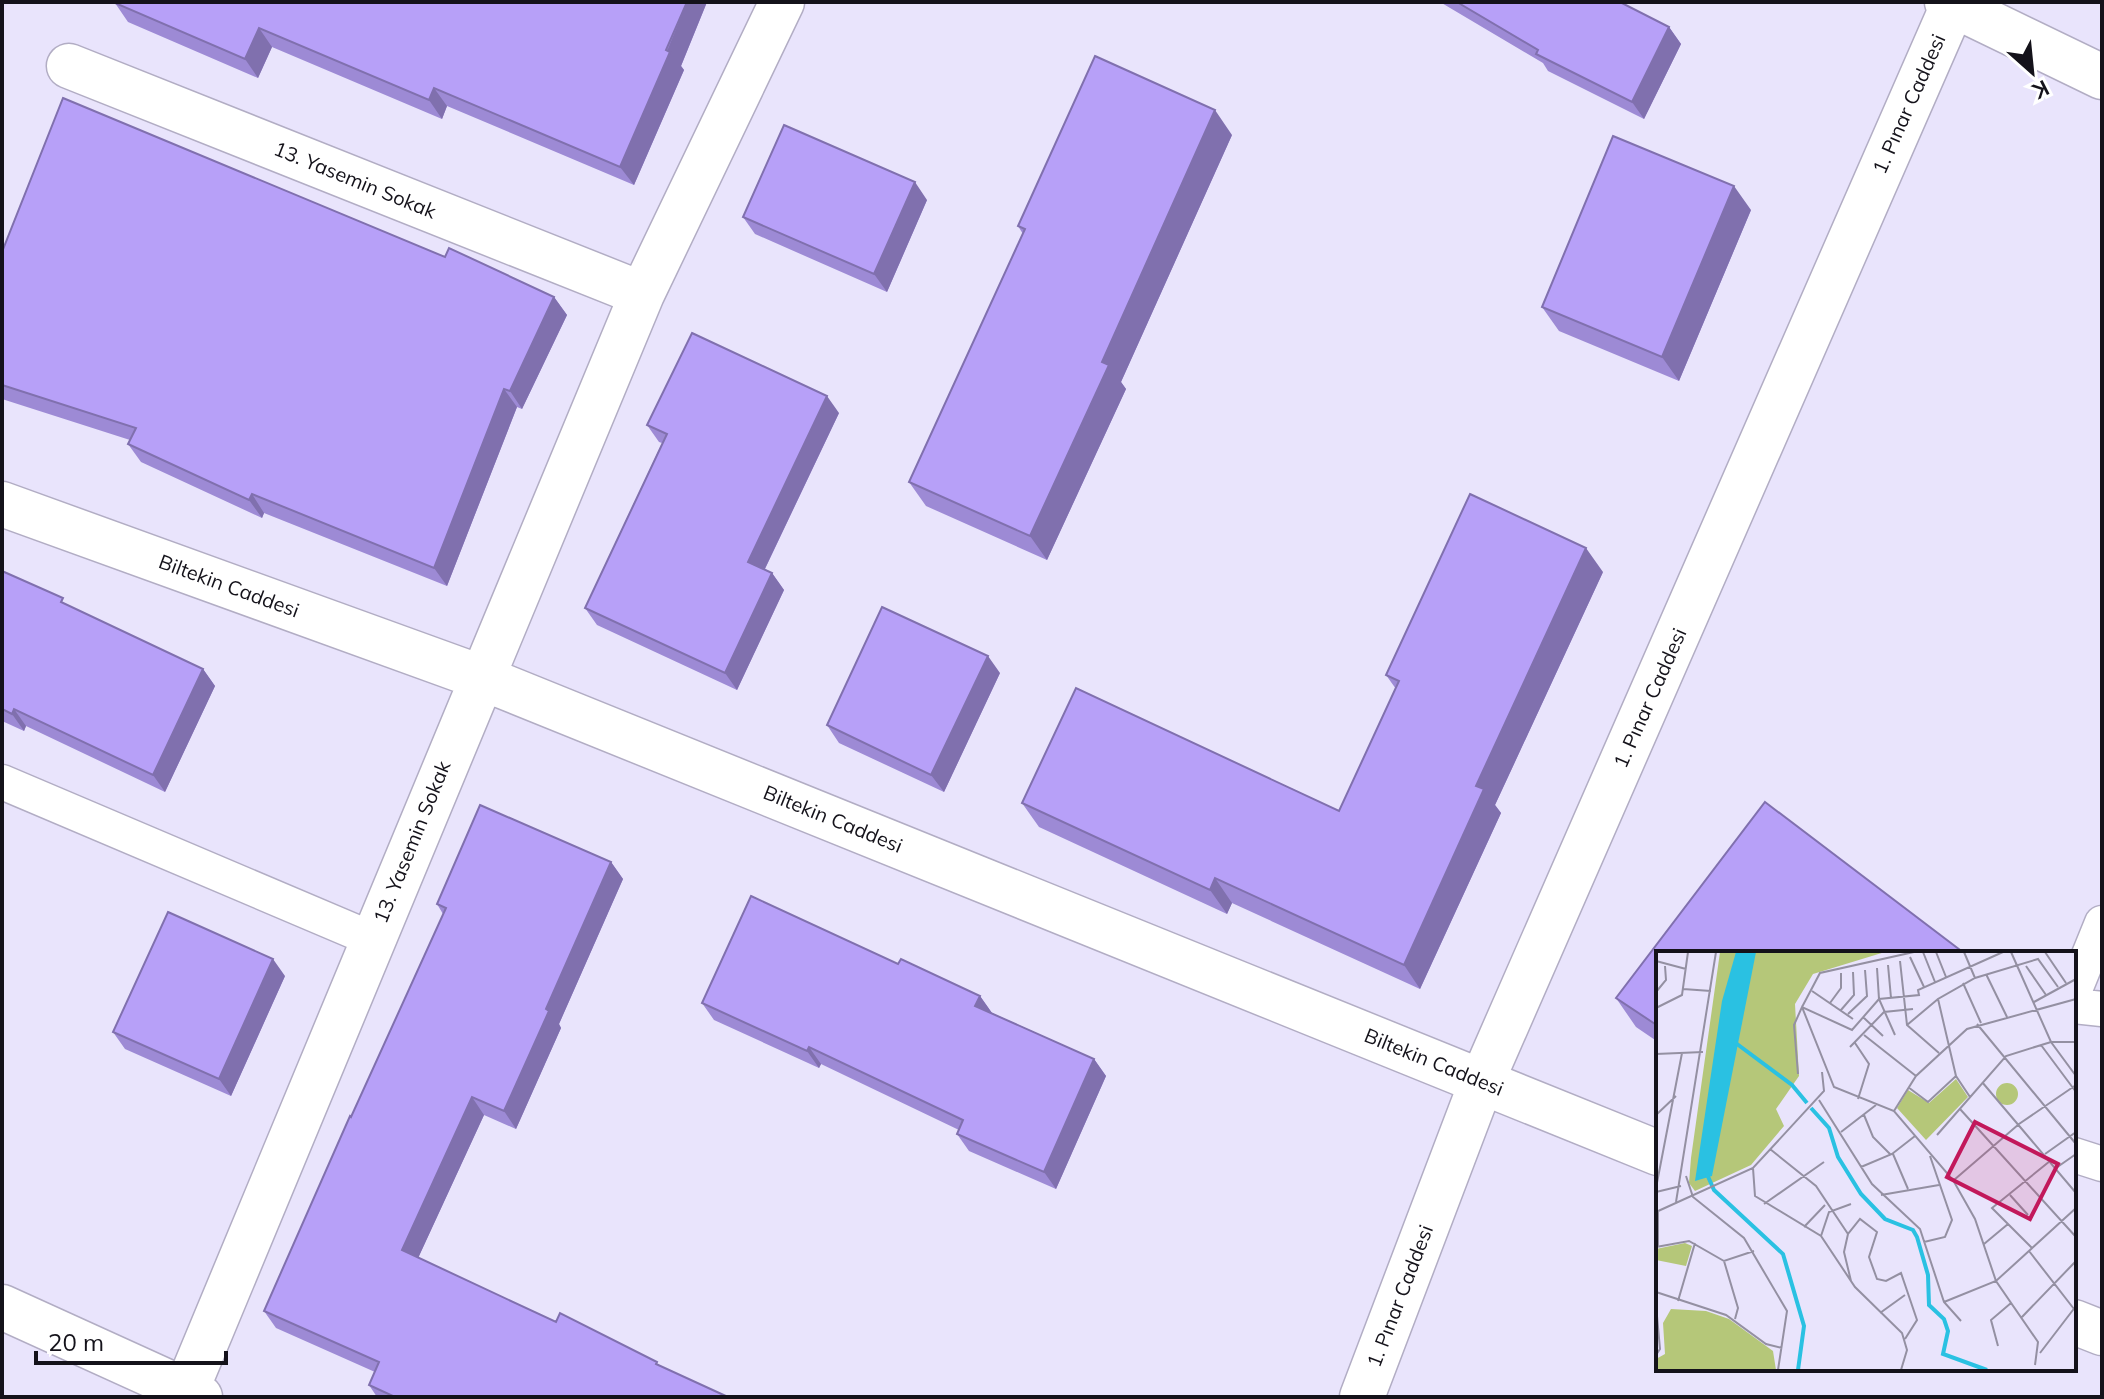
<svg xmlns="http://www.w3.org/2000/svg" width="2104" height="1399" viewBox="0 0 2104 1399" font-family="Mulish,sans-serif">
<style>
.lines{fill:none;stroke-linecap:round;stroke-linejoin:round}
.service-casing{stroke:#b2adc4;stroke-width:37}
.minor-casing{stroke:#b2adc4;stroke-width:47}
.secondary-casing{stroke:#b2adc4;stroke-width:47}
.service{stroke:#fff;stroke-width:34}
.minor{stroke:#fff;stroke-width:44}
.secondary{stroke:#fff;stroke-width:44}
.wall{fill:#9d8ad5}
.shaded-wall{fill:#8070ae}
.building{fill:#b7a0f8;stroke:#8070ae;stroke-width:2}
.labels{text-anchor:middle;stroke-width:6;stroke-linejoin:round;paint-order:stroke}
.street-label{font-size:20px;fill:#14121a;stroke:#fff}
.inset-river{fill:none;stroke:#2ac1e2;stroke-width:4}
.inset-road{fill:none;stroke:#9490a2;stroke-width:2}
.view{fill:#c2185b;fill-opacity:0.15;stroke:#c2185b;stroke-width:4}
.inset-edge{fill:none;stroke:#14121a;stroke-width:4}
</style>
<rect width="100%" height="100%" fill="#e9e4fc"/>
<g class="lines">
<defs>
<path id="service" d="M 2,782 L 372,939
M 2074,992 L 2102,923
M 2074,1006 L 2102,1009
M 2074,1155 L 2102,1164"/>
<path id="minor" d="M 69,66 L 642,294
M 2,504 L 480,677 L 1658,1153
M 2,1307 L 200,1397
M 2074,1322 L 2102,1333
M 186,1391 L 642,294 L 782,2
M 1362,1397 L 1482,1081 L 1953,5"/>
<path id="secondary" d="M 1947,2 L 2102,77"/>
</defs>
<use href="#service" class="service-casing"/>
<use href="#minor" class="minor-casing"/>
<use href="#secondary" class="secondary-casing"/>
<use href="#service" class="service"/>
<use href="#minor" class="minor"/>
<use href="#secondary" class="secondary"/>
</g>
<path class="wall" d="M 116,2 L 707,2 L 681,66 L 684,70 L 634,185 L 447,106 L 442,119 L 272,47 L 258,78 L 128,22 L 115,3 Z
M 1440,2 L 1620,2 L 1669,27 L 1681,44 L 1644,119 L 1548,71 L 1543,63 Z
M 1232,135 L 1121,382 L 1126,389 L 1047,560 L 926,506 L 909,482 L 1023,234 L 1018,226 Z
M 927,200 L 887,292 L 755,234 L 743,217 Z
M 1751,210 L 1679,381 L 1559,331 L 1542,307 Z
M 2,252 L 445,257 L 554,297 L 567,315 L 522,409 L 517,407 L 447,586 L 264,513 L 262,518 L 141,462 L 128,444 L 130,440 L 2,399 Z
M 839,413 L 765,569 L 772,573 L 784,590 L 737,690 L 597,625 L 585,608 L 662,443 L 659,442 L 647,425 Z
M 2,571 L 68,606 L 203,669 L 215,686 L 165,792 L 26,726 L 24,731 L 2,721 Z
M 1603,572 L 1495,805 L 1501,813 L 1420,989 L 1232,903 L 1227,914 L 1039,827 L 1022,803 L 1339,811 L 1396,689 L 1386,675 Z
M 1000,673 L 944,792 L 839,743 L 827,725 Z
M 611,862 L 623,879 L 559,1024 L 561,1028 L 516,1129 L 484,1115 L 418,1258 L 556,1322 L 660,1366 L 728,1397 L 377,1397 L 369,1385 L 375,1372 L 276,1328 L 264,1311 L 443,914 L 437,904 Z
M 1658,953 L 1658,1042 L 1636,1027 L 1616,998 Z
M 898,964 L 980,996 L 992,1013 L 1094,1059 L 1106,1076 L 1056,1189 L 969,1151 L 957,1134 L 959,1130 L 821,1064 L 819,1068 L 714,1020 L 702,1003 Z
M 285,976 L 231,1096 L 125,1049 L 113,1032 Z"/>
<path class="shaded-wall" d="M 687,2 L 707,2 L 681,66 L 684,70 L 634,185 L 620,167 Z
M 1669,27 L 1681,44 L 1644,119 L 1632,102 Z
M 259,28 L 272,47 L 258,78 L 245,59 Z
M 434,88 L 447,106 L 442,119 L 429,100 Z
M 1215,110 L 1232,135 L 1121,382 L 1126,389 L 1047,560 L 1030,536 L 1102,362 Z
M 915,182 L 927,200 L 887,292 L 874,274 Z
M 1734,186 L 1751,210 L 1679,381 L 1662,357 Z
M 554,297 L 567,315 L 522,409 L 510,391 Z
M 504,389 L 517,407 L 447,586 L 434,568 Z
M 827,396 L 839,413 L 760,579 L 748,562 Z
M 252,494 L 264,513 L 262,518 L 249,500 Z
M 1586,548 L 1603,572 L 1495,805 L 1501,813 L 1420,989 L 1404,965 L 1476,786 Z
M 772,573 L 784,590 L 737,690 L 725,673 Z
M 988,656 L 1000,673 L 944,792 L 931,775 Z
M 203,669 L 215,686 L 165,792 L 153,775 Z
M 14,709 L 26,726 L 24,731 L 12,714 Z
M 611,862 L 623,879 L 559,1024 L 561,1028 L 516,1129 L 504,1111 L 546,1009 Z
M 1215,878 L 1232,903 L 1227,914 L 1210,890 Z
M 273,959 L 285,976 L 231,1096 L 219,1079 Z
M 980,996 L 992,1013 L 975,1006 Z
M 809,1047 L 821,1064 L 819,1068 L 807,1051 Z
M 1094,1059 L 1106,1076 L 1056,1189 L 1044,1172 Z
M 472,1097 L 484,1115 L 414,1267 L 402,1250 Z"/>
<path class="building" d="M 116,2 L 687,2 L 666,50 L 670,52 L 620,167 L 434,88 L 429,100 L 259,28 L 245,59 L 115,3 Z
M 1457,2 L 1620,2 L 1669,27 L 1632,102 L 1536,54 L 1538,50 Z
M 1095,56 L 1215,110 L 1102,362 L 1109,365 L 1030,536 L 909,482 L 1025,229 L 1018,226 Z
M 63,98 L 445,257 L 449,248 L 554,297 L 510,391 L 504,389 L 434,568 L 252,494 L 249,500 L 128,444 L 136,428 L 2,385 L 2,252 Z
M 784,125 L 915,182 L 874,274 L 743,217 Z
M 1613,136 L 1734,186 L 1662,357 L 1542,307 Z
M 692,333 L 827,396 L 748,562 L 772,573 L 725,673 L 585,608 L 667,434 L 647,425 Z
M 1470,494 L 1586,548 L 1476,786 L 1484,789 L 1404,965 L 1215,878 L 1210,890 L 1022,803 L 1076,688 L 1339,811 L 1399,681 L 1386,675 Z
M 2,571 L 63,598 L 61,602 L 203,669 L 153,775 L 14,709 L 12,714 L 2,709 Z
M 882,607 L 988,656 L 931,775 L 827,725 Z
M 1765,802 L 1964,953 L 1658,953 L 1658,1026 L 1616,998 Z
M 480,805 L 611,862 L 546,1009 L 549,1011 L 504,1111 L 472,1097 L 402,1250 L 556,1322 L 560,1313 L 657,1362 L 656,1364 L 728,1397 L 395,1397 L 369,1385 L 379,1362 L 264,1311 L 350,1116 L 351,1117 L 446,908 L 437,904 Z
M 751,896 L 898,964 L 901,959 L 980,996 L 975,1006 L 1094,1059 L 1044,1172 L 957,1134 L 963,1120 L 809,1047 L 807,1051 L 702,1003 Z
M 168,912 L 273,959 L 219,1079 L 113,1032 Z"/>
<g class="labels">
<g class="street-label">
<text transform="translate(1909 104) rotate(-66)" y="7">1. Pınar Caddesi</text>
<text transform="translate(355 180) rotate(22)" y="7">13. Yasemin Sokak</text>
<text transform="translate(229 586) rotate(20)" y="7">Biltekin Caddesi</text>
<text transform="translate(1650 698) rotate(-66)" y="7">1. Pınar Caddesi</text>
<text transform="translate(833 819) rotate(22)" y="7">Biltekin Caddesi</text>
<text transform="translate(412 842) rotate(-68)" y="7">13. Yasemin Sokak</text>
<text transform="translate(1434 1062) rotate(22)" y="7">Biltekin Caddesi</text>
<text transform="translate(1400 1296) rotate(-69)" y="7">1. Pınar Caddesi</text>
</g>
</g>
<g transform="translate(1656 951)">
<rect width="420" height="420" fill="#e9e4fc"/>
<path d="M 64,1 L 229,1 L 157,23 L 139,53 L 143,125 L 120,158 L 128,175 L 95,214 L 39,240 L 33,232 L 35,207 ZM 300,128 L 312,146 L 270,189 L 241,157 L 252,139 L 273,152 ZM340 143a11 11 0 1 1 22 0a11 11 0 1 1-22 0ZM 29,292 L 36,295 L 30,315 L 0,309 L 0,298 ZM 15,358 L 50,360 L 73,368 L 117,400 L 120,419 L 0,419 L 0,408 L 9,403 L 7,372 Z" fill="#b5c779"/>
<path d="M 80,1 L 100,1 L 56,225 L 39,230 L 66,50 Z" fill="#2ac1e2"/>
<path class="inset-river" d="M 77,90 L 136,134 L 151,152M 155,157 L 173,177 L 182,206 L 205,243 L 229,268 L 257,279 L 261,286 L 272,324 L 273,354 L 288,368 L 292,380 L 287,403 L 331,419M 50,221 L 58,239 L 127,303 L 148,375 L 142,419"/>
<path class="inset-road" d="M 258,1 L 164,22 L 146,56 L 178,136 L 238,160 L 297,229 L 319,268 L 340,330 L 382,391 L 379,414M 267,1 L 279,31M 280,1 L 290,26M 308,1 L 319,27M 355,1 L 395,91 L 420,125M 389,1 L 410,32M 254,6 L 268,36M 0,10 L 30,18M 244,10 L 251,74 L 283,102M 232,14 L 235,47M 370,15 L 390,44M 221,17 L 223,48 L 239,84M 330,23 L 351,66M 307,32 L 325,72M 27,38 L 55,40M 156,40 L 197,68M 0,41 L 10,29 L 9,15M 378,51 L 420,28M 174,52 L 185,37 L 185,22M 0,57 L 26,44 L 32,1M 185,59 L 198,44 L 197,21M 192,63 L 211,45 L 209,19M 207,66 L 227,85M 321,73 L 420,193M 251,74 L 282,48M 208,84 L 260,125M 199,92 L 213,113 L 202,148M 385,94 L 420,141M 194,96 L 228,61 L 257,58M 0,103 L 47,101M 142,123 L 138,74 L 146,56 L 196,79 L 223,48 L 263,44 L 262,39 L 347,1M 326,131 L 420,242M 252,136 L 272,151 L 300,125M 314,146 L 300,125 L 282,48 L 319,27 L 382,8 L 402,36M 163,149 L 216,233 L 264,278 L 288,351 L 305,370M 304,158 L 420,286M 238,160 L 260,125 L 311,78 L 420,48M 0,164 L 20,145M 208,164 L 217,186 L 235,204M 185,181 L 220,154M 281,184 L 350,105 L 395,91 L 420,91M 114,198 L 160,235 L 192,283M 237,203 L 252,238M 389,203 L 420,181M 205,216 L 236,203 L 259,185M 97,217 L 99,245 L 165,285 L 199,336 L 246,382 L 251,399 L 245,419M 400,217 L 420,203M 30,225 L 37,246 L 88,287 L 131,360 L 122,419M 298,229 L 363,173 L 420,134M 0,237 L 26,102M 0,241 L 25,235M 225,244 L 283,234M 354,244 L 372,264M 20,251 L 60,1M 108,253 L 168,211M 0,261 L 97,217 L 168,140 L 166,121M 2,261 L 2,295M 148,276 L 169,254M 165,285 L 173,261 L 195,253M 268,291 L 289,286 L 296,269 L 274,205M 328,293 L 352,273M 0,296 L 33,290 L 68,310 L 98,300M 376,297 L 336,257 L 394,210M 373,300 L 418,358M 68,310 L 82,357 L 79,368M 195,330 L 188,301 L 192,283 L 204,268 L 221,281 L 213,306 L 221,328 L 230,330 L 245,322 L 261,369 L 249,388M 0,341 L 70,364 L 110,393 L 126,397M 22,350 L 39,292M 288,351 L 340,330 L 420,257M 0,354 L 4,398 L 0,404M 224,362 L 249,344M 366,366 L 420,310M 342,395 L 335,369 L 355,352M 384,402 L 420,355"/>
<path class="view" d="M 319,171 L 402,213 L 374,268 L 291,226 Z"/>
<rect width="420" height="420" class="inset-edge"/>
</g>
<rect width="2104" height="1399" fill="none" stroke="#14121a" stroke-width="8"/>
<g transform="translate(2032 72) rotate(153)" stroke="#ffffff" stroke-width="6" paint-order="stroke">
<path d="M0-6L14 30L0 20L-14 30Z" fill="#14121a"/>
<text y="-12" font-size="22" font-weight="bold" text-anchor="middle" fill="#14121a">K</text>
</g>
<path d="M36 1351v12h190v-12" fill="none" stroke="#14121a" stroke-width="4"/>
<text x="48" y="1351" font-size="24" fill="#14121a" stroke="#ffffff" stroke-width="6" paint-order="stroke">20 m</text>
</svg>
